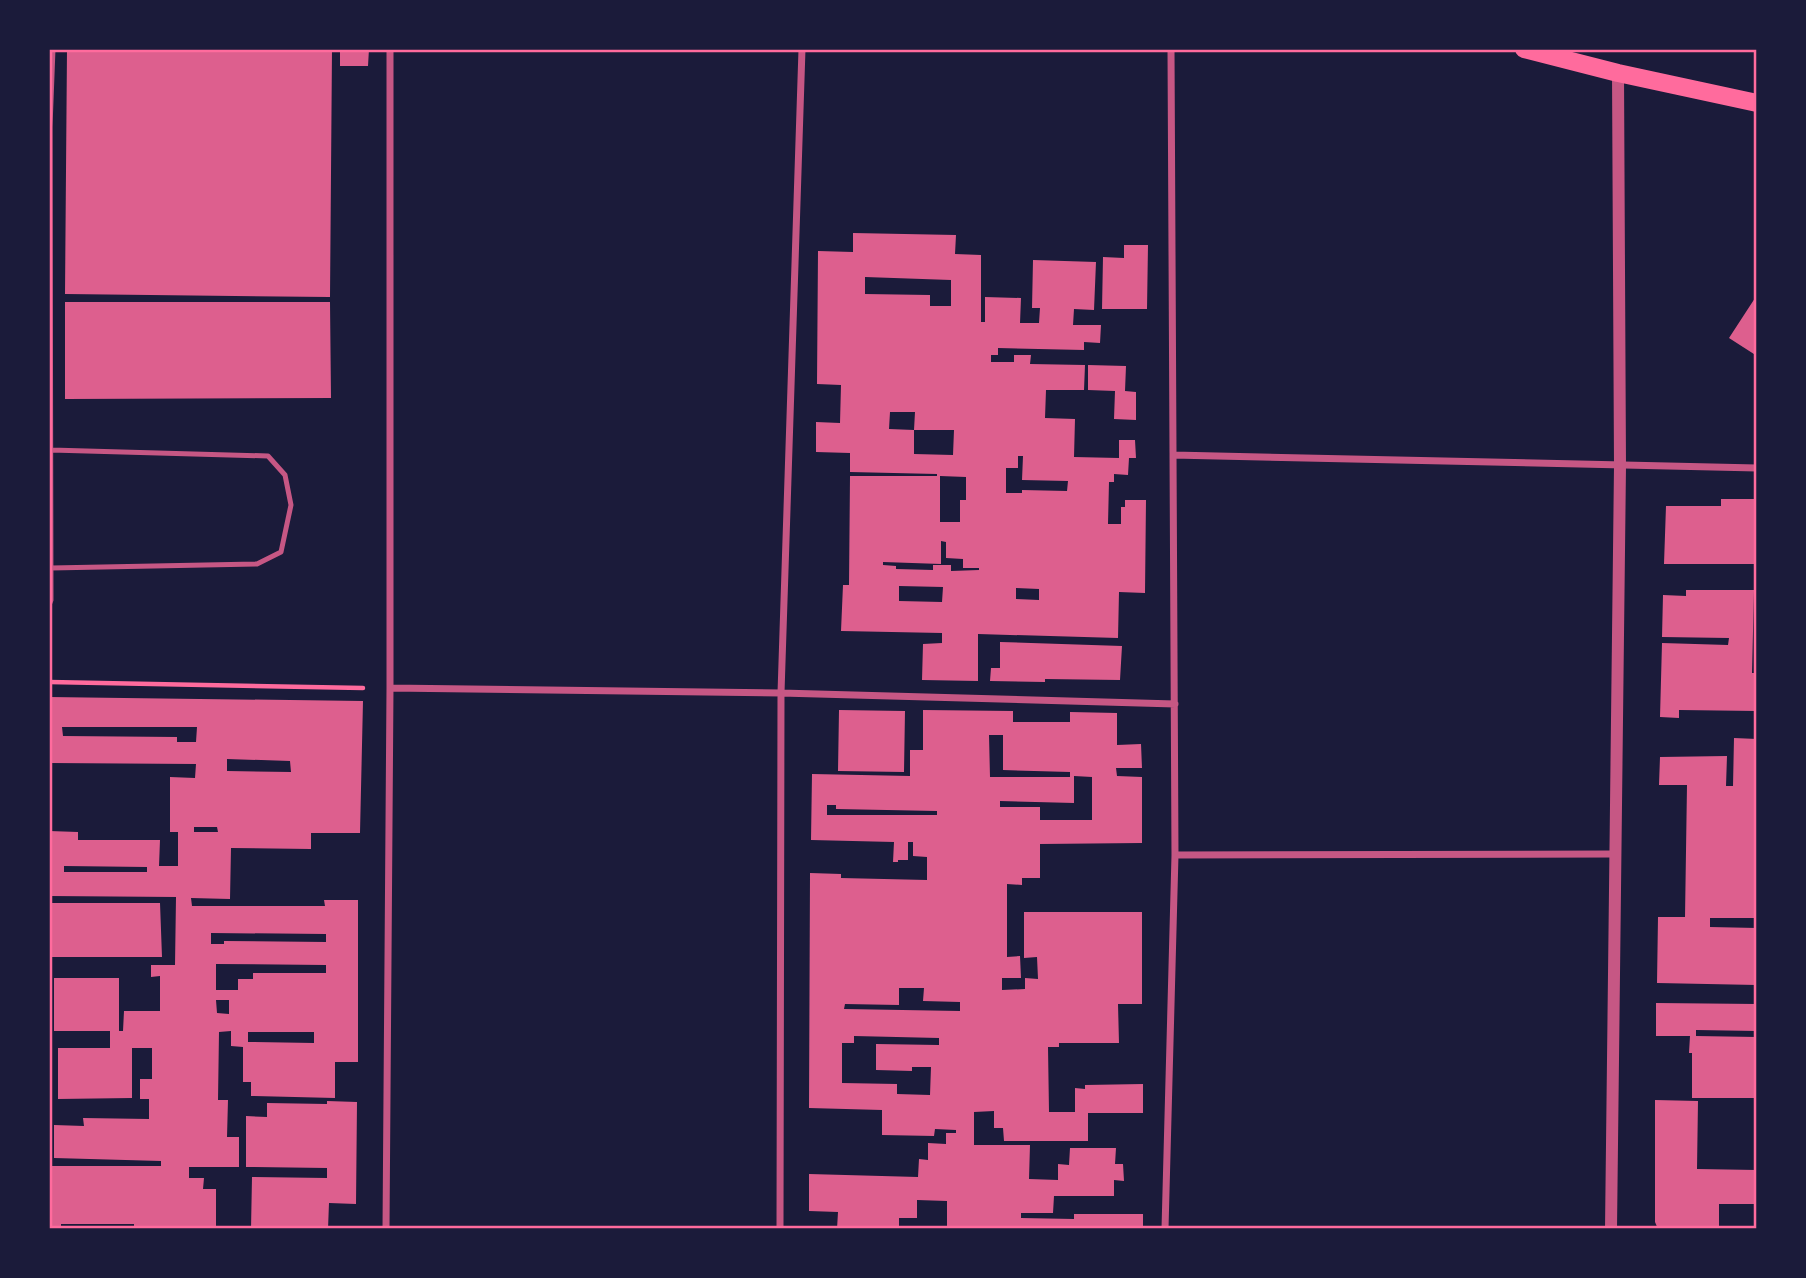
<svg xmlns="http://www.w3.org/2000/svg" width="1806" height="1278" viewBox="0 0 1806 1278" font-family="Quicksand,sans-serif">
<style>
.building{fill:#dd5f8e;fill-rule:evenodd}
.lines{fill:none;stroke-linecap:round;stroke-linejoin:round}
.path{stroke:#ff6b9d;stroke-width:4.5}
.service{stroke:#c65784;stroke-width:5}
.minor{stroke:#c65784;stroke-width:7}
.tertiary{stroke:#c65784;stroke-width:12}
.primary{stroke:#ff6b9d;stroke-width:18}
.neatline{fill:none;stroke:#ff6b9d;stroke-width:2.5}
</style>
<rect width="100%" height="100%" fill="#1b1b3a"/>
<path class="building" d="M 67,49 L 332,49 L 330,297 L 65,294 Z
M 340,49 L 369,49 L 368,66 L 340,66 Z
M 853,233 L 956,235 L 955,254 L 981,255 L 981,322 L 985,322 L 985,297 L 1021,298 L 1020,323 L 1039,323 L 1040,308 L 1032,308 L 1033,260 L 1096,262 L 1094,310 L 1074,309 L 1073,325 L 1101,325 L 1100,343 L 1084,342 L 1084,350 L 998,348 L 998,355 L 991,355 L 991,362 L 1014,362 L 1014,355 L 1031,355 L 1030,364 L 1085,365 L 1084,390 L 1046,390 L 1045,418 L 1075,419 L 1074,457 L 1119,458 L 1119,440 L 1135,440 L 1136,458 L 1129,458 L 1128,475 L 1114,474 L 1114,482 L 1109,482 L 1108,524 L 1121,524 L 1121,507 L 1125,507 L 1125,500 L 1146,500 L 1145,593 L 1119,592 L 1118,638 L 978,634 L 978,681 L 922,680 L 923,644 L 942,643 L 942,633 L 841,631 L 843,585 L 849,585 L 850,476 L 937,476 L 937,474 L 850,472 L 850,453 L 816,452 L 816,422 L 840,423 L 841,385 L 817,384 L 818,251 L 853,252 ZM 865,277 L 951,280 L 951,306 L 930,306 L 930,295 L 865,294 ZM 890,412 L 915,412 L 914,430 L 954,430 L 953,455 L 914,454 L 914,430 L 889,429 ZM 1018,456 L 1023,456 L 1022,480 L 1068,481 L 1067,491 L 1022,490 L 1022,493 L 1006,493 L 1006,468 L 1018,468 ZM 940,476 L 966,477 L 966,500 L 960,500 L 960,522 L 940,522 ZM 941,541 L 946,542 L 946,558 L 963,559 L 963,568 L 979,568 L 979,570 L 951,571 L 951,565 L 933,565 L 933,570 L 896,569 L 896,566 L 883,565 L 883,562 L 941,564 ZM 899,586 L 943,587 L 942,602 L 899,601 ZM 1016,588 L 1039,589 L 1039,600 L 1016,599 Z
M 1124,245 L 1148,245 L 1147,309 L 1102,309 L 1103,257 L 1124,258 Z
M 1757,295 L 1757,356 L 1729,338 Z
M 65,302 L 330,302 L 331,398 L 65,399 Z
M 1088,365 L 1126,366 L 1125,391 L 1136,392 L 1136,420 L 1114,419 L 1115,391 L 1088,390 Z
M 1721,499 L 1757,499 L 1757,564 L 1664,564 L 1666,506 L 1721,506 Z
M 1686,590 L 1754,590 L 1752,673 L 1757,673 L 1757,711 L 1679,710 L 1679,718 L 1660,717 L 1662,643 L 1728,645 L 1729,638 L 1662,637 L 1663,595 L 1686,596 Z
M 1000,642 L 1122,646 L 1120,680 L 1045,679 L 1045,682 L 990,681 L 991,668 L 1000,668 Z
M 49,697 L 363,701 L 360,833 L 311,833 L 311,849 L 231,848 L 230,899 L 191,898 L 192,906 L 325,906 L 324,900 L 358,900 L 358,1062 L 335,1062 L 335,1098 L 251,1096 L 251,1082 L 243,1082 L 243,1047 L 231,1046 L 231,1031 L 219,1032 L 218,1100 L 228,1100 L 227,1137 L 239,1137 L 239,1167 L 189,1167 L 189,1178 L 204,1178 L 203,1189 L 216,1189 L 216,1229 L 134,1229 L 134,1224 L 61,1224 L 61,1229 L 49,1229 L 49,1166 L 161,1166 L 161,1161 L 54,1158 L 54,1125 L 84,1126 L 83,1118 L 149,1119 L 149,1099 L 140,1099 L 140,1079 L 152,1079 L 152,1048 L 132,1048 L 132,1098 L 58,1099 L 58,1048 L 110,1048 L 110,1031 L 54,1031 L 54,978 L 119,978 L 119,1031 L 123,1031 L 124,1011 L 160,1011 L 160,976 L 151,977 L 151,965 L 175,965 L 176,897 L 49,896 L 49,831 L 78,832 L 78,840 L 160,840 L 159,866 L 178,866 L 178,832 L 170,832 L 170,777 L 195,778 L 196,764 L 49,763 ZM 62,727 L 197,727 L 196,742 L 177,742 L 177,737 L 63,736 ZM 227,759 L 290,761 L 291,772 L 227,771 ZM 194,827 L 217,827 L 218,832 L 194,832 ZM 64,866 L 147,867 L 147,872 L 64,872 ZM 211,933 L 326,934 L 326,942 L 224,941 L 224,944 L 211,944 ZM 216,964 L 326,965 L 326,973 L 253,973 L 253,979 L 238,979 L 238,990 L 216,990 ZM 216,1000 L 229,1000 L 229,1014 L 217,1013 ZM 248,1032 L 314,1032 L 314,1043 L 248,1042 Z
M 839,710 L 905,711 L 904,772 L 838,771 Z
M 923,710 L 1013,711 L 1013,722 L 1070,722 L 1070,712 L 1117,713 L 1117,745 L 1141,744 L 1142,768 L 1116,768 L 1117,776 L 1142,777 L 1142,843 L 1040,844 L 1040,878 L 1022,878 L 1022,885 L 1007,884 L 1007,957 L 1020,956 L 1021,978 L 1002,978 L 1002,990 L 1025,989 L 1025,978 L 1038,979 L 1037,957 L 1024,958 L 1024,912 L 1142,912 L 1142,1004 L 1118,1004 L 1119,1043 L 1059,1043 L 1059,1047 L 1048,1047 L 1049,1112 L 1075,1112 L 1075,1088 L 1085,1089 L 1085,1085 L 1143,1084 L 1143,1113 L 1088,1113 L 1088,1141 L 1004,1141 L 1003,1128 L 994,1128 L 994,1111 L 974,1112 L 974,1145 L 1030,1145 L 1029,1179 L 1058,1180 L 1058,1164 L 1069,1165 L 1070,1148 L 1116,1148 L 1115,1164 L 1123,1164 L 1124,1181 L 1114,1180 L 1114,1196 L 1054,1196 L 1053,1213 L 1021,1213 L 1021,1218 L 1074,1219 L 1074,1214 L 1143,1214 L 1143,1229 L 947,1229 L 947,1201 L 917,1200 L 917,1218 L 899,1218 L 899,1229 L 837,1229 L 838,1212 L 809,1211 L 809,1174 L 918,1177 L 919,1159 L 928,1160 L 928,1143 L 946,1144 L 946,1133 L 956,1133 L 956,1130 L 935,1129 L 934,1136 L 882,1135 L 882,1110 L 809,1108 L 810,873 L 841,874 L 841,878 L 927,880 L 927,857 L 913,856 L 913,842 L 908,842 L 908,860 L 898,860 L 898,862 L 893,862 L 894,842 L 811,840 L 812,774 L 910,776 L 910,750 L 923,750 ZM 989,735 L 1003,735 L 1003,770 L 1070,772 L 1070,777 L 990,777 ZM 1074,776 L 1092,777 L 1092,820 L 1040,820 L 1040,807 L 1000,807 L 1000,801 L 1074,803 ZM 827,805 L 836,805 L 836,809 L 937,811 L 937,815 L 827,815 ZM 899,988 L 924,988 L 923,1001 L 960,1002 L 960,1011 L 844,1009 L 845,1004 L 899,1005 ZM 854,1036 L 939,1038 L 939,1045 L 876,1044 L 876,1070 L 912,1071 L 912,1067 L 931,1067 L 930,1095 L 897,1094 L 897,1084 L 842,1083 L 842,1043 L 854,1043 Z
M 1734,738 L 1757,739 L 1757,918 L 1710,918 L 1710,927 L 1757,928 L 1757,985 L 1657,983 L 1658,917 L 1685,917 L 1687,785 L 1659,785 L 1660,757 L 1727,756 L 1726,786 L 1733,786 Z
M 49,903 L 160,903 L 162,957 L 49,957 Z
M 1656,1003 L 1757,1004 L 1757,1031 L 1696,1030 L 1696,1036 L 1757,1037 L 1757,1098 L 1692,1098 L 1692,1053 L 1689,1053 L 1690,1036 L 1656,1036 Z
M 1655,1100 L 1698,1101 L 1697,1169 L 1757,1170 L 1757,1204 L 1719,1204 L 1719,1229 L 1658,1229 L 1655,1222 Z
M 327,1101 L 357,1102 L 356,1204 L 329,1203 L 328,1229 L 251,1229 L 252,1177 L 327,1178 L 327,1168 L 246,1167 L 246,1116 L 267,1117 L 267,1103 L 327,1104 Z"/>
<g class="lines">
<path class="path" d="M 49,682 L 363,688"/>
<path class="service" d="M 51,450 L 268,456 L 285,475 L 291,505 L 281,552 L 257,564 L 51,568
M 49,605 L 51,600 L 50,127 L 53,49"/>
<path class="minor" d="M 1173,455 L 1757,468
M 390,688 L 781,693 L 1175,704
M 1175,855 L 1614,854
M 386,1229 L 390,688 L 390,49
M 780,1229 L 781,693 L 802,49
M 1165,1229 L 1175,855 L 1171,49"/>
<path class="tertiary" d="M 1611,1229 L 1620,466 L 1618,73"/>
<path class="primary" d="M 1524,49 L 1618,73 L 1757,103"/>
</g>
<rect width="1806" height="1278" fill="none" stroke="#1b1b3a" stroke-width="102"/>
<rect x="51" y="51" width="1704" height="1176" class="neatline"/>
</svg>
